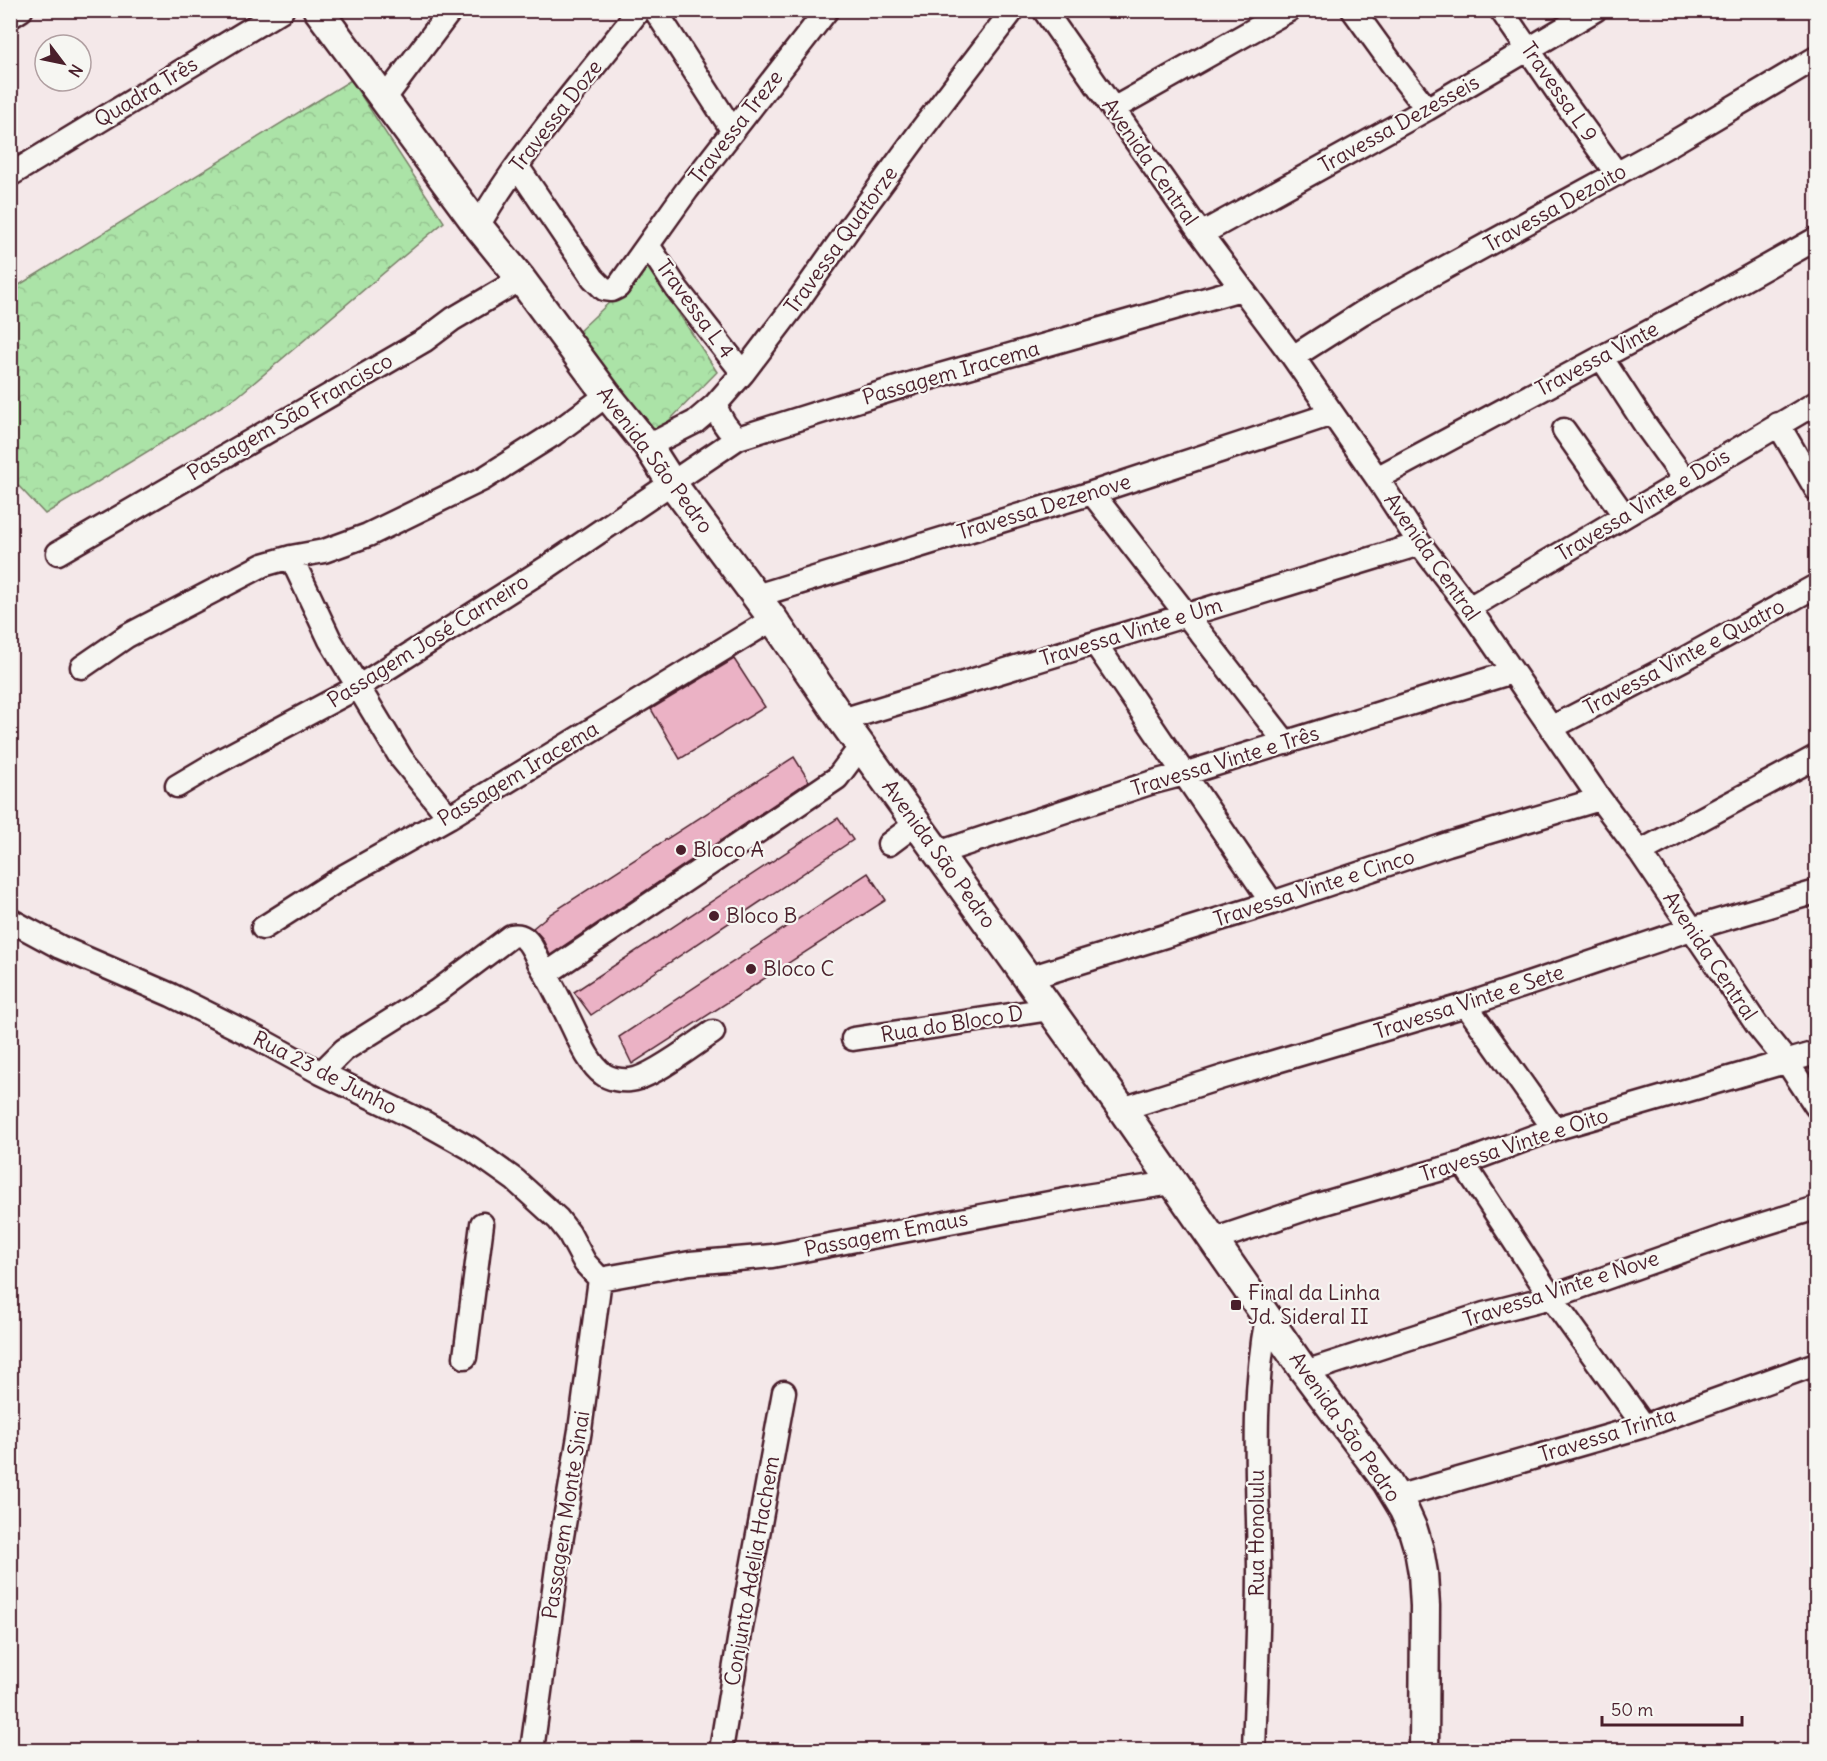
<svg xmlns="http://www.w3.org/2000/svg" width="1827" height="1761" viewBox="0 0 1827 1761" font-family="Delius,sans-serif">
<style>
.forest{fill:url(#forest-crowns);stroke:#7a8169;stroke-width:1.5}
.building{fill:#ebb2c5;stroke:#4a1f2b;stroke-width:1.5}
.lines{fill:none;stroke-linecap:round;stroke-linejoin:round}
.minor-casing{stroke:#4a1f2b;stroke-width:27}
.major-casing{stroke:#4a1f2b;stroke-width:33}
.minor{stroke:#f6f6f2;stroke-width:22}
.major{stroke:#f6f6f2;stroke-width:28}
.poi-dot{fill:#4a1f2b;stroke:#f6f6f2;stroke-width:2}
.labels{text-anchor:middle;stroke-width:4.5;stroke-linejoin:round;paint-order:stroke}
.street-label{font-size:21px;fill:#4a1f2b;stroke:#f6f6f2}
.poi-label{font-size:21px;fill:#4a1f2b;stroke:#f6f6f2;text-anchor:start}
</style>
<defs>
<pattern id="forest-crowns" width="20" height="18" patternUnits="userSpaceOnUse" patternTransform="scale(1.5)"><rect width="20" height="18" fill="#abe3a7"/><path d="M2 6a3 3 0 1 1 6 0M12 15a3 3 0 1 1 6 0" fill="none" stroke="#95c290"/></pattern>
</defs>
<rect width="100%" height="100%" fill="#f4e8e9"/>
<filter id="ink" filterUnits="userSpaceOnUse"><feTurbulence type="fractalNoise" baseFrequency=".0167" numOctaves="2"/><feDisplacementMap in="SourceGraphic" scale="12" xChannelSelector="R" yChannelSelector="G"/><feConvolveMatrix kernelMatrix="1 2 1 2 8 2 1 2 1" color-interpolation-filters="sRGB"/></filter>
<g filter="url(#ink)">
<path class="forest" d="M 351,80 L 444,222 L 237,397 L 45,514 L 11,478 L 11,290 Z
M 648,266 L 717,372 L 654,436 L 578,332 Z"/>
<path class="building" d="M 734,659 L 765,707 L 680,759 L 651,709 Z
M 794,757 L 809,781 L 550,955 L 542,938 L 533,928 L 550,914 Z
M 838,818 L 853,840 L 591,1015 L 574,992 Z
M 868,873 L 886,900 L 632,1064 L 619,1037 Z"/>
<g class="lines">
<defs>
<path id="minor" d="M 655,10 L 733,131
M 1044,10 L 1201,234 L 1293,357 L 1377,478 L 1420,544 L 1469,608 L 1600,799 L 1640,852 L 1757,1025 L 1787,1062 L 1816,1106
M 1353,10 L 1395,68 L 1427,109
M 1501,10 L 1561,97 L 1617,174
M 10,17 L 21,10
M 385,98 L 451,10
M 1113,109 L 1289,10
M 517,166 L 593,278 L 604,289 L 612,290 L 618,287 L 625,277 L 687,190 L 827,10
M 10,175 L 282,10
M 478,226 C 523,148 584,81 639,10
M 1201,234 L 1427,109 L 1595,10
M 648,245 L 677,289 L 743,373
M 1293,357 L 1362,313 L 1671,144 L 1816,58
M 1601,357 L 1646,426 L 1685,480
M 715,405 C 720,418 726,430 738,438
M 1778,424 L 1816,489
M 1564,430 L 1624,515
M 648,446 L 695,422 L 715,405 L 743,373 L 800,298 L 850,227 L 922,129 L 1013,10
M 1377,478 L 1697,306 L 1816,239
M 1092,493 L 1286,743
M 58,553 L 425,340 L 453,319 L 521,279
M 291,557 L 330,640 L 401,758 L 449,817
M 756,596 L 1092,493 L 1332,414
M 1469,608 L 1816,403
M 1095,643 L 1272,903
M 82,667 L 127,636 L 263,565 L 291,557 L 324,551 L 368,535 L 483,479 L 554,434 L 607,395
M 842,720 L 1420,544
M 1551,728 L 1684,659 L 1816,586
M 177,786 L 214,764 L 358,687 L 549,566 L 738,438 L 916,382 L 1241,289
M 889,844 L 917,823
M 1640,852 L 1816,757
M 938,853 L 1150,783 L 1184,774 L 1512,672
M 10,920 L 60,947 L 171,995 L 261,1040 L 321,1073 L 427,1124 L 470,1148 L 515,1180 L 558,1219 L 569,1233 L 585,1263 L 600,1279
M 263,928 L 346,875 L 449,817 L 773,619
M 546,974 L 837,778 L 861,746
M 1029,978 L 1272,903 L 1448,844 L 1600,799
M 1466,1005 L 1554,1129
M 853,1039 L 1050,1009
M 321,1073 L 344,1050 L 438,991 L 511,936 C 516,935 520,935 524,938 C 531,943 535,954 539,962 C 551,982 561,1002 571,1023 C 579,1039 588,1063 603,1074 C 609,1079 622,1081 630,1080 C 650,1079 695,1044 713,1032
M 1122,1109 L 1223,1077 L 1466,1005 L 1691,929 L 1816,892
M 1463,1163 L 1551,1297 L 1644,1426
M 1213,1240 L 1314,1206 L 1463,1163 L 1554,1129 L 1816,1053
M 600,1279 L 690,1263 L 772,1256 L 1086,1196 L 1172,1183
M 465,1357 L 482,1224
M 1305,1372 L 1484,1314 L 1551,1297 L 1731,1234 L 1816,1208
M 1396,1497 L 1644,1426 L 1816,1364
M 532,1750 L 558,1560 L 580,1430 L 600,1279
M 721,1750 L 741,1628 L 784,1392
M 1254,1750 C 1256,1690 1259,1628 1259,1567 C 1258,1484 1251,1399 1267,1317"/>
<path id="major" d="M 318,10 L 478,226 L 521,279 L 607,395 L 648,446 L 671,482 L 773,619 L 842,720 L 1122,1109 L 1305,1372 L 1387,1482 L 1404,1510 L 1413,1530 L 1419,1550 L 1423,1573 L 1425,1606 L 1424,1750"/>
</defs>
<use href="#minor" class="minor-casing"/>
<use href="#major" class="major-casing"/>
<use href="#minor" class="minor"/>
<use href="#major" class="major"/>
</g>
</g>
<g class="poi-dot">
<circle cx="681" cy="850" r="6"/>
<circle cx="714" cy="916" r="6"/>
<circle cx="751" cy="969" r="6"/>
<rect x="1230" y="1299" width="12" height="12" rx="3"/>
</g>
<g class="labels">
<g class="street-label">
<text transform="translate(146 92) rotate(-31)" y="7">Quadra Três</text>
<text transform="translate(1559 92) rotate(55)" y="7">Travessa L 9</text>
<text transform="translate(556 116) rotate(-52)" y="7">Travessa Doze</text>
<text transform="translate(1399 124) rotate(-29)" y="7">Travessa Dezesseis</text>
<text transform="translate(736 127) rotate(-52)" y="7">Travessa Treze</text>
<text transform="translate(1150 162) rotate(55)" y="7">Avenida Central</text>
<text transform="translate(1555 208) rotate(-29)" y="7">Travessa Dezoito</text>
<text transform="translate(841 240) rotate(-54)" y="7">Travessa Quatorze</text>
<text transform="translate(695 309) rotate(54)" y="7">Travessa L 4</text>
<text transform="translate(1597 359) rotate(-28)" y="7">Travessa Vinte</text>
<text transform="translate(951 373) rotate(-16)" y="7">Passagem Iracema</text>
<text transform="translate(290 417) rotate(-30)" y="7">Passagem São Francisco</text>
<text transform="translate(655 460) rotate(53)" y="7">Avenida São Pedro</text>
<text transform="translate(1643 505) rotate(-31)" y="7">Travessa Vinte e Dois</text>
<text transform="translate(1044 507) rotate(-17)" y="7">Travessa Dezenove</text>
<text transform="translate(1432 557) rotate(55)" y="7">Avenida Central</text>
<text transform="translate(1131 632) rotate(-17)" y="7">Travessa Vinte e Um</text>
<text transform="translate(428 641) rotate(-32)" y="7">Passagem José Carneiro</text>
<text transform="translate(1684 657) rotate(-28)" y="7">Travessa Vinte e Quatro</text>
<text transform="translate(1225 761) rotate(-17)" y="7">Travessa Vinte e Três</text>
<text transform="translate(518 774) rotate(-31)" y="7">Passagem Iracema</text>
<text transform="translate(939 854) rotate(54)" y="7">Avenida São Pedro</text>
<text transform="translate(1314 888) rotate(-18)" y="7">Travessa Vinte e Cinco</text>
<text transform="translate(1710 956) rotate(56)" y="7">Avenida Central</text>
<text transform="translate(1469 1002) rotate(-18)" y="7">Travessa Vinte e Sete</text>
<text transform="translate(952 1024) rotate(-9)" y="7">Rua do Bloco D</text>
<text transform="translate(325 1073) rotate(27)" y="7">Rua 23 de Junho</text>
<text transform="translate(1514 1145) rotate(-18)" y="7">Travessa Vinte e Oito</text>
<text transform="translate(886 1234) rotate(-11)" y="7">Passagem Emaus</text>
<text transform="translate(1561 1289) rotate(-18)" y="7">Travessa Vinte e Nove</text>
<text transform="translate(1345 1427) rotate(55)" y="7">Avenida São Pedro</text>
<text transform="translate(1607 1435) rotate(-17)" y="7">Travessa Trinta</text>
<text transform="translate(566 1515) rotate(-81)" y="7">Passagem Monte Sinai</text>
<text transform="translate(1257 1533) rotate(-90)" y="7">Rua Honolulu</text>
<text transform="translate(752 1571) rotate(-80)" y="7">Conjunto Adelia Hachem</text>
</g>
<g class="poi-label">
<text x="693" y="857">Bloco A</text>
<text x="726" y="923">Bloco B</text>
<text x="763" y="976">Bloco C</text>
<text x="1248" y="1300">Final da Linha<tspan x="1248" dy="24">Jd. Sideral II</tspan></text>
</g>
</g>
<rect width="1827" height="1761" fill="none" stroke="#f6f6f2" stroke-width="36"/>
<rect x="18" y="18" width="1791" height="1725" fill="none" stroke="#4a1f2b" stroke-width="2" filter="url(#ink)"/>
<g transform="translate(63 63) rotate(122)"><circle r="28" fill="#f6f6f2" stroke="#b1a0a2" stroke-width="1.5"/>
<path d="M0-4.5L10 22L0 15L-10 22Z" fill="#4a1f2b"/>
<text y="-9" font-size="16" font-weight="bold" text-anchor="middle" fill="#4a1f2b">N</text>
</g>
<path d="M1602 1716v9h140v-9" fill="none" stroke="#4a1f2b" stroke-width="3"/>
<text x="1611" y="1716" font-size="18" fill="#4a1f2b" stroke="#f6f6f2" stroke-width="4.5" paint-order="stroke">50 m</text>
</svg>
